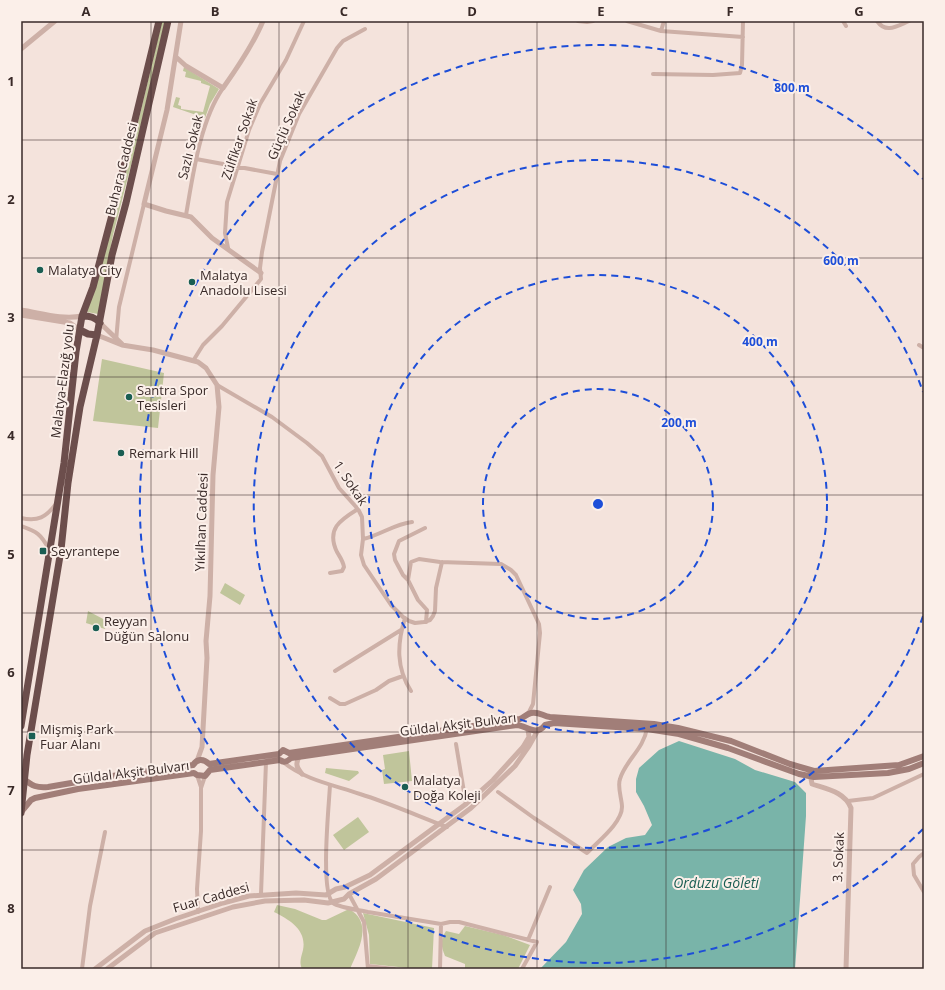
<svg xmlns="http://www.w3.org/2000/svg" width="945" height="990" viewBox="0 0 945 990" font-family="'Open Sans',sans-serif">
<style>
.green{fill:#c0c59b}
.water{fill:#79b4a9}
.lines{fill:none;stroke-linecap:round;stroke-linejoin:round}
.minor{stroke:#cdb0a7;stroke-width:4}
.tertiary{stroke:#cdb0a7;stroke-width:5}
.secondary{stroke:#a17e78;stroke-width:6}
.trunk{stroke:#6c4e4c;stroke-width:7}
.grid{fill:none;stroke:#392a28;stroke-width:1;stroke-opacity:0.55}
.ring{fill:none;stroke:#1d4ed8;stroke-width:2;stroke-dasharray:7 5}
.poi-dot{fill:#1a5e53;stroke:#fbefe9;stroke-width:1.5}
.labels{text-anchor:middle;stroke-width:4;stroke-linejoin:round;paint-order:stroke}
.street-label{font-size:13px;fill:#392a28;stroke:#fbefe9}
.poi-label{font-size:13px;fill:#392a28;stroke:#fbefe9;text-anchor:start}
.water-label{font-size:14px;font-style:italic;fill:#1a5e53;stroke:#fbefe9}
.centre{fill:#1d4ed8;stroke:#fbefe9;stroke-width:2}
.ring-label{font-size:12px;text-anchor:middle;font-weight:bold;fill:#1d4ed8;stroke:#fbefe9;stroke-width:4;stroke-linejoin:round;paint-order:stroke}
.neatline{fill:none;stroke:#392a28;stroke-width:1.5}
.grid-label{font-size:13px;text-anchor:middle;font-weight:bold;fill:#392a28}
</style>
<rect width="100%" height="100%" fill="#f4e3dc"/>
<path class="green" d="M 162,21 L 165,21 L 136,146 L 113,235 L 98,314 L 87,312 C 117,216 139,119 162,21 Z
M 184,67 L 219,89 L 210,104 L 205,118 L 173,107 L 176,97 L 180,98 L 178,105 L 181,106 L 181,109 L 203,112 L 210,86 L 201,83 L 201,81 L 185,77 L 186,72 L 183,71 Z
M 102,359 L 164,373 L 158,428 L 93,421 Z
M 225,583 L 245,595 L 240,605 L 220,593 Z
M 88,611 L 107,621 L 105,629 L 86,623 Z
M 409,751 L 412,781 L 384,784 L 382,770 L 385,769 L 383,755 Z
M 326,768 L 358,771 L 359,773 L 349,781 L 325,773 Z
M 358,817 L 369,832 L 344,850 L 333,835 Z
M 277,905 L 295,909 L 322,920 L 326,920 L 349,909 C 374,923 358,950 350,969 L 302,969 C 299,962 301,958 303,950 C 307,930 290,920 274,912 Z
M 363,913 L 434,928 L 432,969 L 417,969 L 370,964 L 369,935 Z
M 465,926 L 503,935 L 530,945 L 518,969 L 465,969 L 465,964 L 445,956 C 441,946 440,940 446,931 L 459,934 Z"/>
<path class="water" d="M 679,741 L 735,759 L 755,770 L 795,782 L 806,793 L 806,816 L 795,969 L 540,969 L 566,942 L 582,914 L 581,904 L 573,890 L 584,870 L 608,847 L 626,838 L 645,835 L 652,825 L 644,806 L 636,792 L 636,779 L 639,768 L 659,750 Z"/>
<g class="lines">
<path class="minor" d="M 578,21 L 587,22 L 593,21
M 627,21 L 661,31 L 743,37
M 843,21 L 846,26
M 877,21 C 886,34 897,26 909,21
M 661,31 L 664,21
M 653,74 L 713,75 L 740,73 L 742,65 L 743,21
M 196,159 L 277,174
M 186,215 C 193,175 200,121 223,88
M 228,248 L 225,233 L 227,202 L 249,130 L 260,104 L 286,60 L 304,21
M 116,341 L 119,307 L 144,204
M 919,345 L 924,348
M 193,361 L 203,345 L 222,326 L 261,279 L 260,268 L 262,252 L 280,161 L 299,114 L 337,48 L 343,41 L 365,29
M 217,385 L 272,417 L 307,443 L 322,456 L 339,488 L 358,509 L 362,517 L 363,539 L 361,555 L 364,565 L 391,605 L 403,617 L 409,621 L 415,623 L 424,622 L 430,620 L 433,616 L 435,611 L 436,588 L 442,562
M 21,518 C 38,522 46,517 56,504
M 21,526 C 37,532 40,533 49,549
M 425,528 L 399,541 L 394,554 L 395,560 L 403,575 L 408,580 L 418,600 L 427,610 L 426,622
M 363,539 C 381,535 394,524 412,522
M 330,573 L 342,571 L 344,567 C 343,561 340,557 337,552 C 326,529 340,520 358,509
M 408,580 L 411,562 L 419,559 L 440,562 L 501,564 L 511,570 L 516,575 L 539,624 L 540,633 L 533,704 L 528,714
M 405,618 C 397,644 396,668 411,691
M 335,671 L 401,630
M 330,698 L 340,704 L 345,704 L 376,690 L 389,681 L 403,676
M 456,744 L 466,804
M 283,762 C 305,780 334,785 360,794 C 389,803 418,816 447,827
M 197,775 L 201,787
M 330,785 C 329,805 320,892 333,903 C 340,908 360,910 368,912 C 393,916 417,920 441,924 L 450,922 L 459,922 L 537,942 L 522,969
M 498,792 L 534,818 L 587,853 C 597,842 622,823 622,807 C 622,799 617,787 620,779 C 625,761 644,749 647,728
M 848,801 L 873,798 L 924,774
M 924,853 L 919,857 L 913,864 L 914,875 L 924,892
M 261,894 L 266,762
M 349,894 L 364,922 L 368,969
M 198,912 L 197,889 L 201,831 L 201,788 L 205,776
M 528,940 L 550,887
M 368,966 L 394,969
M 82,969 L 90,906 L 105,832
M 440,969 L 441,924"/>
<path class="tertiary" d="M 181,21 L 167,110 L 144,204 L 166,211 L 191,217 L 212,238 L 261,273
M 21,49 L 55,21
M 176,57 L 186,66 L 223,88 C 238,67 253,45 263,21
M 21,310 C 41,313 62,320 82,316
M 21,315 L 70,323 L 80,330
M 100,323 L 122,344
M 97,335 L 122,345 L 153,350 L 198,362 L 206,368 L 217,385 L 219,407 L 213,475 L 210,596 L 206,641 L 207,658 L 202,747 L 197,761
M 299,757 C 295,764 297,768 302,774
M 810,773 L 812,784 C 827,789 845,792 851,808 L 846,969
M 95,969 L 145,931 L 175,919 L 223,903 L 249,896 L 296,893 L 326,895 L 336,889 L 345,887 L 370,875 L 466,804 L 493,780 L 523,747 L 529,737 L 528,730
M 107,969 L 155,933 L 233,907 L 265,901 L 304,900 L 328,903 L 344,899 L 349,894 L 376,879 L 471,808 L 515,766 L 529,746 L 538,730"/>
<path class="secondary" d="M 24,779 C 32,786 37,788 48,787 L 112,776 L 193,765 C 197,759 203,758 209,764 L 279,754 L 283,750 L 289,753 L 520,719 C 524,717 527,714 531,713 C 538,711 543,716 550,717 L 654,724 L 678,728 L 731,741 L 790,764 L 814,771 L 899,765 L 924,756
M 21,812 L 31,800 L 35,798 L 78,789 L 194,773 L 197,775 L 205,776 L 210,770 L 280,760 C 284,763 287,762 291,758 L 517,725 C 527,726 536,737 545,725 L 554,723 L 647,729 L 679,734 L 728,748 L 799,774 L 814,777 L 888,773 L 909,769 L 924,763"/>
<path class="trunk" d="M 82,316 C 90,316 95,317 100,323
M 80,330 L 88,334 L 97,335
M 21,726 L 64,463 L 76,352 L 82,316 L 93,287 L 112,215 L 159,21
M 21,813 L 27,755 L 61,550 L 68,483 L 80,407 L 97,335 L 112,255 L 126,203 L 168,21"/>
</g>
<path class="grid" d="M 151,21 L 151,969M 279,21 L 279,969M 408,21 L 408,969M 537,21 L 537,969M 666,21 L 666,969M 794,21 L 794,969M 21,140 L 924,140M 21,258 L 924,258M 21,377 L 924,377M 21,495 L 924,495M 21,613 L 924,613M 21,732 L 924,732M 21,850 L 924,850"/>
<g class="ring">
<circle cx="598" cy="504" r="115"/>
<circle cx="598" cy="504" r="229"/>
<path d="M923 616A344 344 0 1 1 923 392"/>
<path d="M923 829A459 459 0 1 1 923 179"/>
</g>
<g class="poi-dot">
<circle cx="40" cy="270" r="4"/>
<circle cx="192" cy="282" r="4"/>
<circle cx="129" cy="397" r="4"/>
<circle cx="121" cy="453" r="4"/>
<rect x="39" y="547" width="8" height="8" rx="2"/>
<circle cx="96" cy="628" r="4"/>
<rect x="28" y="732" width="8" height="8" rx="2"/>
<circle cx="405" cy="787" r="4"/>
</g>
<g class="labels">
<g class="street-label">
<text transform="translate(286 125) rotate(-66)" y="5">Güçlü Sokak</text>
<text transform="translate(239 139) rotate(-71)" y="5">Zülfikar Sokak</text>
<text transform="translate(190 147) rotate(-76)" y="5">Sazlı Sokak</text>
<text transform="translate(121 169) rotate(-76)" y="5">Buhara Caddesi</text>
<text transform="translate(62 381) rotate(-83)" y="5">Malatya-Elazığ yolu</text>
<text transform="translate(351 483) rotate(56)" y="5">1. Sokak</text>
<text transform="translate(201 522) rotate(-88)" y="5">Yıkılhan Caddesi</text>
<text transform="translate(458 724) rotate(-7)" y="5">Güldal Akşit Bulvarı</text>
<text transform="translate(131 772) rotate(-7)" y="5">Güldal Akşit Bulvarı</text>
<text transform="translate(838 857) rotate(-88)" y="5">3. Sokak</text>
<text transform="translate(211 897) rotate(-16)" y="5">Fuar Caddesi</text>
</g>
<g class="poi-label">
<text x="48" y="275">Malatya City</text>
<text x="200" y="280">Malatya<tspan x="200" dy="15">Anadolu Lisesi</tspan></text>
<text x="137" y="395">Santra Spor<tspan x="137" dy="15">Tesisleri</tspan></text>
<text x="129" y="458">Remark Hill</text>
<text x="51" y="556">Seyrantepe</text>
<text x="104" y="626">Reyyan<tspan x="104" dy="15">Düğün Salonu</tspan></text>
<text x="40" y="734">Mişmiş Park<tspan x="40" dy="15">Fuar Alanı</tspan></text>
<text x="413" y="785">Malatya<tspan x="413" dy="15">Doğa Koleji</tspan></text>
</g>
<g class="water-label">
<text x="716" y="888">Orduzu Göleti</text>
</g>
</g>
<circle cx="598" cy="504" r="6" class="centre"/>
<g class="ring-label">
<text x="792" y="92">800 m</text>
<text x="841" y="265">600 m</text>
<text x="760" y="346">400 m</text>
<text x="679" y="427">200 m</text>
</g>
<rect width="945" height="990" fill="none" stroke="#fbefe9" stroke-width="44"/>
<rect x="22" y="22" width="901" height="946" class="neatline"/>
<g class="grid-label">
<text x="86" y="16">A</text>
<text x="215" y="16">B</text>
<text x="344" y="16">C</text>
<text x="472" y="16">D</text>
<text x="601" y="16">E</text>
<text x="730" y="16">F</text>
<text x="859" y="16">G</text>
<text x="11" y="86">1</text>
<text x="11" y="204">2</text>
<text x="11" y="322">3</text>
<text x="11" y="440">4</text>
<text x="11" y="559">5</text>
<text x="11" y="677">6</text>
<text x="11" y="795">7</text>
<text x="11" y="913">8</text>
</g>
</svg>
